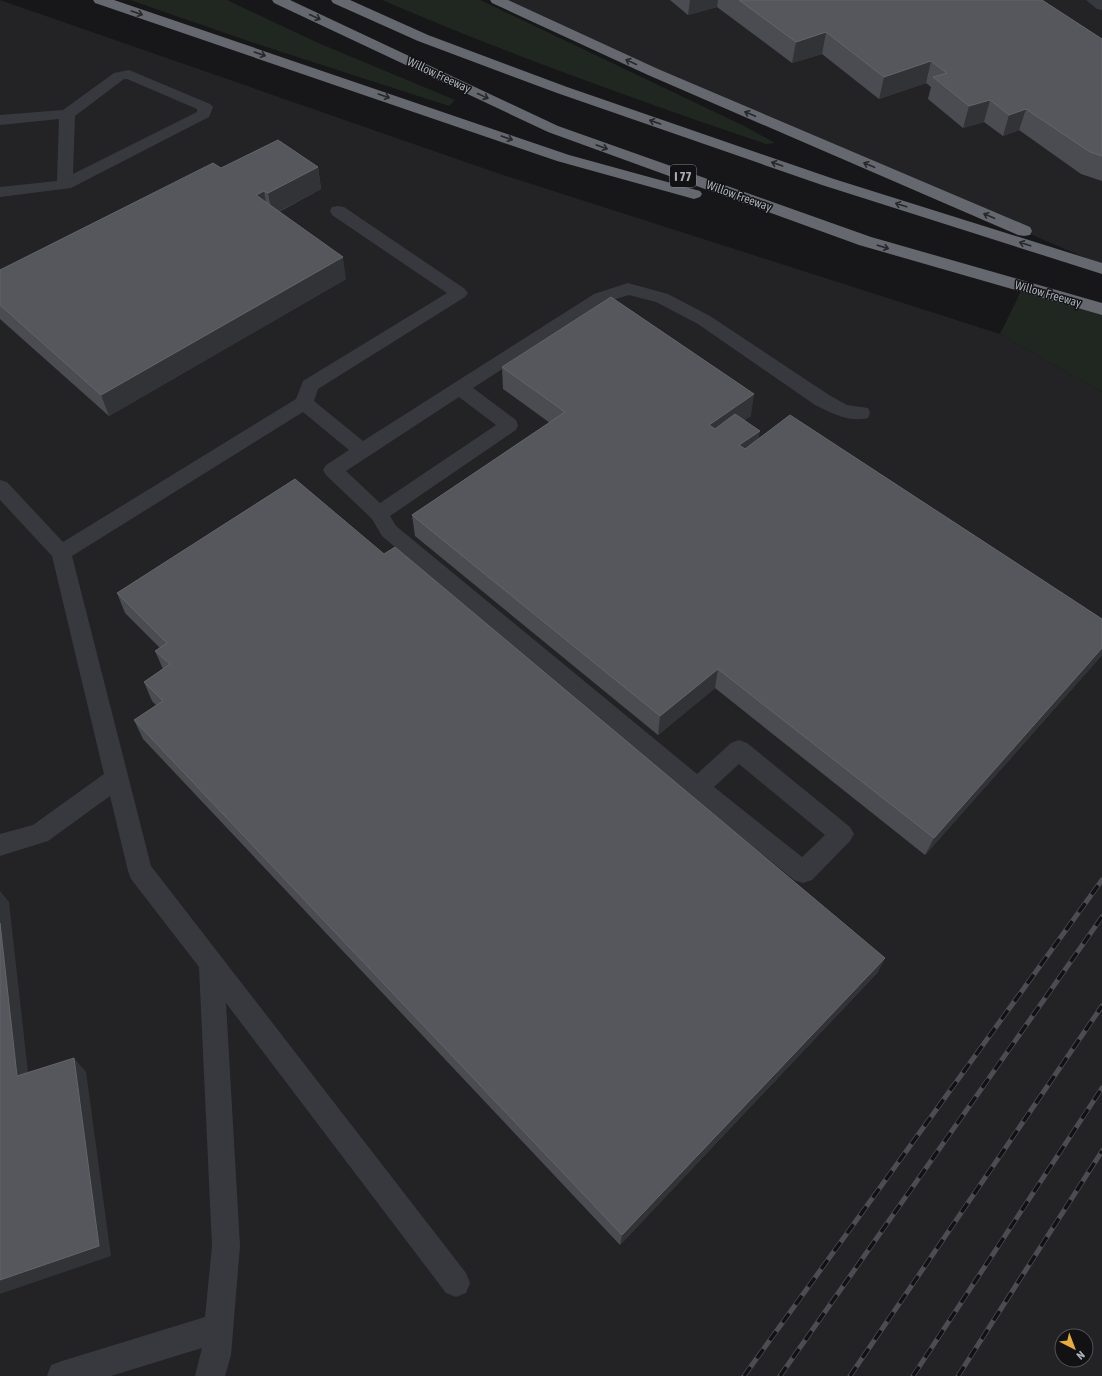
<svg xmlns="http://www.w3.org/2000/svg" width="1102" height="1376" viewBox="0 0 1102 1376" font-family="'Asap Condensed',sans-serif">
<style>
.built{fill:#232326;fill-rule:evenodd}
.green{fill:#1f2720}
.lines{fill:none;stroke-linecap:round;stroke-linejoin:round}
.minor{fill:#38393e;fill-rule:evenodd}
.highway{fill:#65686f;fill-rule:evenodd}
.rail-casing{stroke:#4b4d53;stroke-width:5}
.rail{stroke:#121214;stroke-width:3.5;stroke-dasharray:11;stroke-linecap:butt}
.wall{fill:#4b4c51}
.shaded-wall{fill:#323336}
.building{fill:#55575c;stroke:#63656a}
.oneway{stroke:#27282b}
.labels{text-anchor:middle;stroke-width:3;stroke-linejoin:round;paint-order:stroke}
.far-street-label{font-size:12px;fill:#aaafb8;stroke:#121214}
.shield{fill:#121214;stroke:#7c8087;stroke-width:1}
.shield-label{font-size:13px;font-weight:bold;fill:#aaafb8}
</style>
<rect width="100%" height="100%" fill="#171719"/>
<path class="built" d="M 0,0 L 500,174 L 1000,334 L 1102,392 L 1102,1376 L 0,1376 ZM 1062,1336 L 1086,1336 L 1086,1360 L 1062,1360 Z
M 497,0 L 1102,0 L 1102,265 L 653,72 Z"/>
<path class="green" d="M 130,0 L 227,0 L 316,42 L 455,100 L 449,106 L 254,43 Z
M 382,0 L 480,0 L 744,126 L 775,143 L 766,144 C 636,100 508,54 382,0 Z
M 1023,287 L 1102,309 L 1102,392 L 1000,334 Z"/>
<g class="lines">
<path class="minor" d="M 1086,0 L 1102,0 L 1102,10 L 1097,9 Z
M 129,70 L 210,104 L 213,107 L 209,117 L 71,188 L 0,197 L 0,187 L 57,181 L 59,119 L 0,125 L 0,115 L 63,110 L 114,73 ZM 124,79 L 127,79 L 197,109 L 197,112 L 73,174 L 75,116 Z
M 338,206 L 344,207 L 465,289 L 468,293 L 465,297 L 318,389 L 314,401 L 363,441 L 594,294 L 628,283 L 668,294 L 710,316 L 829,395 L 847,405 L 868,408 L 870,413 L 868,418 C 849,423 832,413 815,405 L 698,324 L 656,302 L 629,295 L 606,302 L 473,388 L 516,420 L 518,425 L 516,430 L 390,516 L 396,526 L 697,774 L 731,743 L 739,740 L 747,743 L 850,827 L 854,834 L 850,841 L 812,880 L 803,883 L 794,880 L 689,795 L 382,536 L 372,519 L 326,475 L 323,470 L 326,465 L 349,450 L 303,412 L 72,556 L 151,866 L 466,1273 L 470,1283 L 466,1293 L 456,1297 L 446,1293 L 226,1003 L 240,1246 L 231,1355 L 225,1376 L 195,1376 L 202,1348 L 111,1376 L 47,1376 L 51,1365 L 62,1361 L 205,1317 L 212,1246 L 199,967 L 131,879 L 128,871 L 110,796 L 48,841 L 0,856 L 0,834 L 33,825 L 104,774 L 52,556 L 0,500 L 0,480 L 7,482 L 63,542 L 296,399 L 303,381 L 447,293 L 332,215 L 330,211 L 332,207 ZM 459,397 L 496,425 L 380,503 L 346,471 ZM 739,764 L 825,835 L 802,857 L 714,787 Z"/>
<path class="highway" d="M 93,0 L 114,0 L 569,155 L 700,191 L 702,194 L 700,197 L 694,199 L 557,161 L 95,3 Z
M 272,0 L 290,0 L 558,126 L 871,237 L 1102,303 L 1102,315 L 859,245 L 548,132 L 274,3 Z
M 331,0 L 350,0 L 428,35 L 567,87 L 834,179 L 1102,263 L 1102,274 L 822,185 L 557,93 L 418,41 L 333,3 Z
M 490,0 L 508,0 L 658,69 L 1030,227 L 1032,231 L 1030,235 L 1024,236 L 1018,235 L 648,75 L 492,3 Z"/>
<defs>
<path id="rail" d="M 744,1376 L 1102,880
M 780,1376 L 1102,917
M 850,1376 L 1102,1006
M 913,1376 L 1102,1088
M 958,1376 L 1102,1151"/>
</defs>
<use href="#rail" class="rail-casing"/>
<use href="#rail" class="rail"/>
</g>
<path class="wall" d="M 670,0 L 1042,0 L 1102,39 L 1102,181 L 1081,174 L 1019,130 L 1003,136 L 984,122 L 963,128 L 928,99 L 931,87 L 926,83 L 879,99 L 822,54 L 792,63 L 717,7 L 688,15 Z
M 318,167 L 321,189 L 279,212 L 346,279 L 109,416 L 0,319 L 0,270 L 221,168 Z
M 502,367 L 751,416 L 744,420 L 759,438 L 1102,619 L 1102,655 L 925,855 L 715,688 L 658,735 L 415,536 L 412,515 L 550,423 L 503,389 Z
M 384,554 L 885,958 L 877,973 L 620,1245 L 143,739 L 134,720 L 156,705 L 152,701 L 144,682 L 163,669 L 155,651 L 160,648 L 125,613 L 117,593 Z"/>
<path class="shaded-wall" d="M 690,0 L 718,0 L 717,7 L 688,15 Z
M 826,32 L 822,54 L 792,63 L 796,42 Z
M 931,61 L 926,83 L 879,99 L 884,77 Z
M 990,100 L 984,122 L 963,128 L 969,106 Z
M 1026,109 L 1019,130 L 1003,136 L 1009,115 Z
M 318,167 L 321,189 L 272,215 L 268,193 Z
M 264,191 L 268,213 L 256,195 Z
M 343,257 L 346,279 L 109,416 L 101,395 Z
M 754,394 L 751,416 L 707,447 L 709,425 Z
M 760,431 L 756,453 L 736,467 L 739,445 Z
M 1102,648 L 1102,655 L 925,855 L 934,838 Z
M 718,669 L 715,688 L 658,735 L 660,716 Z
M 0,891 L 9,902 L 30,1090 L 17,1076 L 0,923 Z
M 885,958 L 877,973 L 620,1245 L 622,1235 Z
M 74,1058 L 86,1072 L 111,1256 L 0,1294 L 0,1280 Z"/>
<path class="building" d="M 739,0 L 1042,0 L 1102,39 L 1102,156 L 1090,152 L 1026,109 L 1009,115 L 990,100 L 969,106 L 933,77 L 947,73 L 931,61 L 884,77 L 826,32 L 796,42 Z
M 278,140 L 318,167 L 268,193 L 264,191 L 256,195 L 343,257 L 101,395 L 0,305 L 0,270 L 213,163 L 221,168 Z
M 611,297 L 754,394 L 709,425 L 715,429 L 735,414 L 760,431 L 739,445 L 745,449 L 790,415 L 1102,619 L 1102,648 L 934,838 L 718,669 L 660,716 L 412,515 L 565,412 L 502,367 Z
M 295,479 L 384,554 L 395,547 L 885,958 L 622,1235 L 134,720 L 163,701 L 144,682 L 170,664 L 155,651 L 167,643 L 117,593 Z
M 0,923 L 17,1076 L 74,1058 L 99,1246 L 0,1280 Z"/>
<defs><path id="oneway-shaft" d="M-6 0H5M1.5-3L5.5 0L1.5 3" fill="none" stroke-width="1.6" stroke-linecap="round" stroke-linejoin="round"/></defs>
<g class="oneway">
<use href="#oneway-shaft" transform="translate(137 13) rotate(19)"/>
<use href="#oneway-shaft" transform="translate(315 17) rotate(25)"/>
<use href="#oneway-shaft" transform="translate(260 54) rotate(19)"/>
<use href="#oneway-shaft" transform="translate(631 62) rotate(-155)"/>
<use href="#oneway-shaft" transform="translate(384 96) rotate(19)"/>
<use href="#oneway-shaft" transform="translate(483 96) rotate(25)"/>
<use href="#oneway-shaft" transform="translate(750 114) rotate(-157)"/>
<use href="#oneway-shaft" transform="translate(655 122) rotate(-161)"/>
<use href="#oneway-shaft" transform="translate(507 138) rotate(19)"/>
<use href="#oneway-shaft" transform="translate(602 147) rotate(20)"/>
<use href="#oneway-shaft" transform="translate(777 164) rotate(-161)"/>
<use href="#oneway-shaft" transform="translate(869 165) rotate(-157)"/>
<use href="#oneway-shaft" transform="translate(901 205) rotate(-162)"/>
<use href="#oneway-shaft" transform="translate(989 216) rotate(-157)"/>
<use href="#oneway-shaft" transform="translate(1025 244) rotate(-162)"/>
<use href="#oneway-shaft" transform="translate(883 247) rotate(16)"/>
</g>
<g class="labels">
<g class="far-street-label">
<text transform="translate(439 75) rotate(25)" y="4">Willow Freeway</text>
<text transform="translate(739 196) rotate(20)" y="4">Willow Freeway</text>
<text transform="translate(1048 294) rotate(16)" y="4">Willow Freeway</text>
</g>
<rect class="shield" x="670" y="165" width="26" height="22" rx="3"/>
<g class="shield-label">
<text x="683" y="181">I 77</text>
</g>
</g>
<g transform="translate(1074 1348) rotate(138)"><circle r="19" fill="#121214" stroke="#4f5156"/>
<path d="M0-3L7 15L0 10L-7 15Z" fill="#e9ac3f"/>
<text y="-6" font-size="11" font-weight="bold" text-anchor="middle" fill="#aaafb8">N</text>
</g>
</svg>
